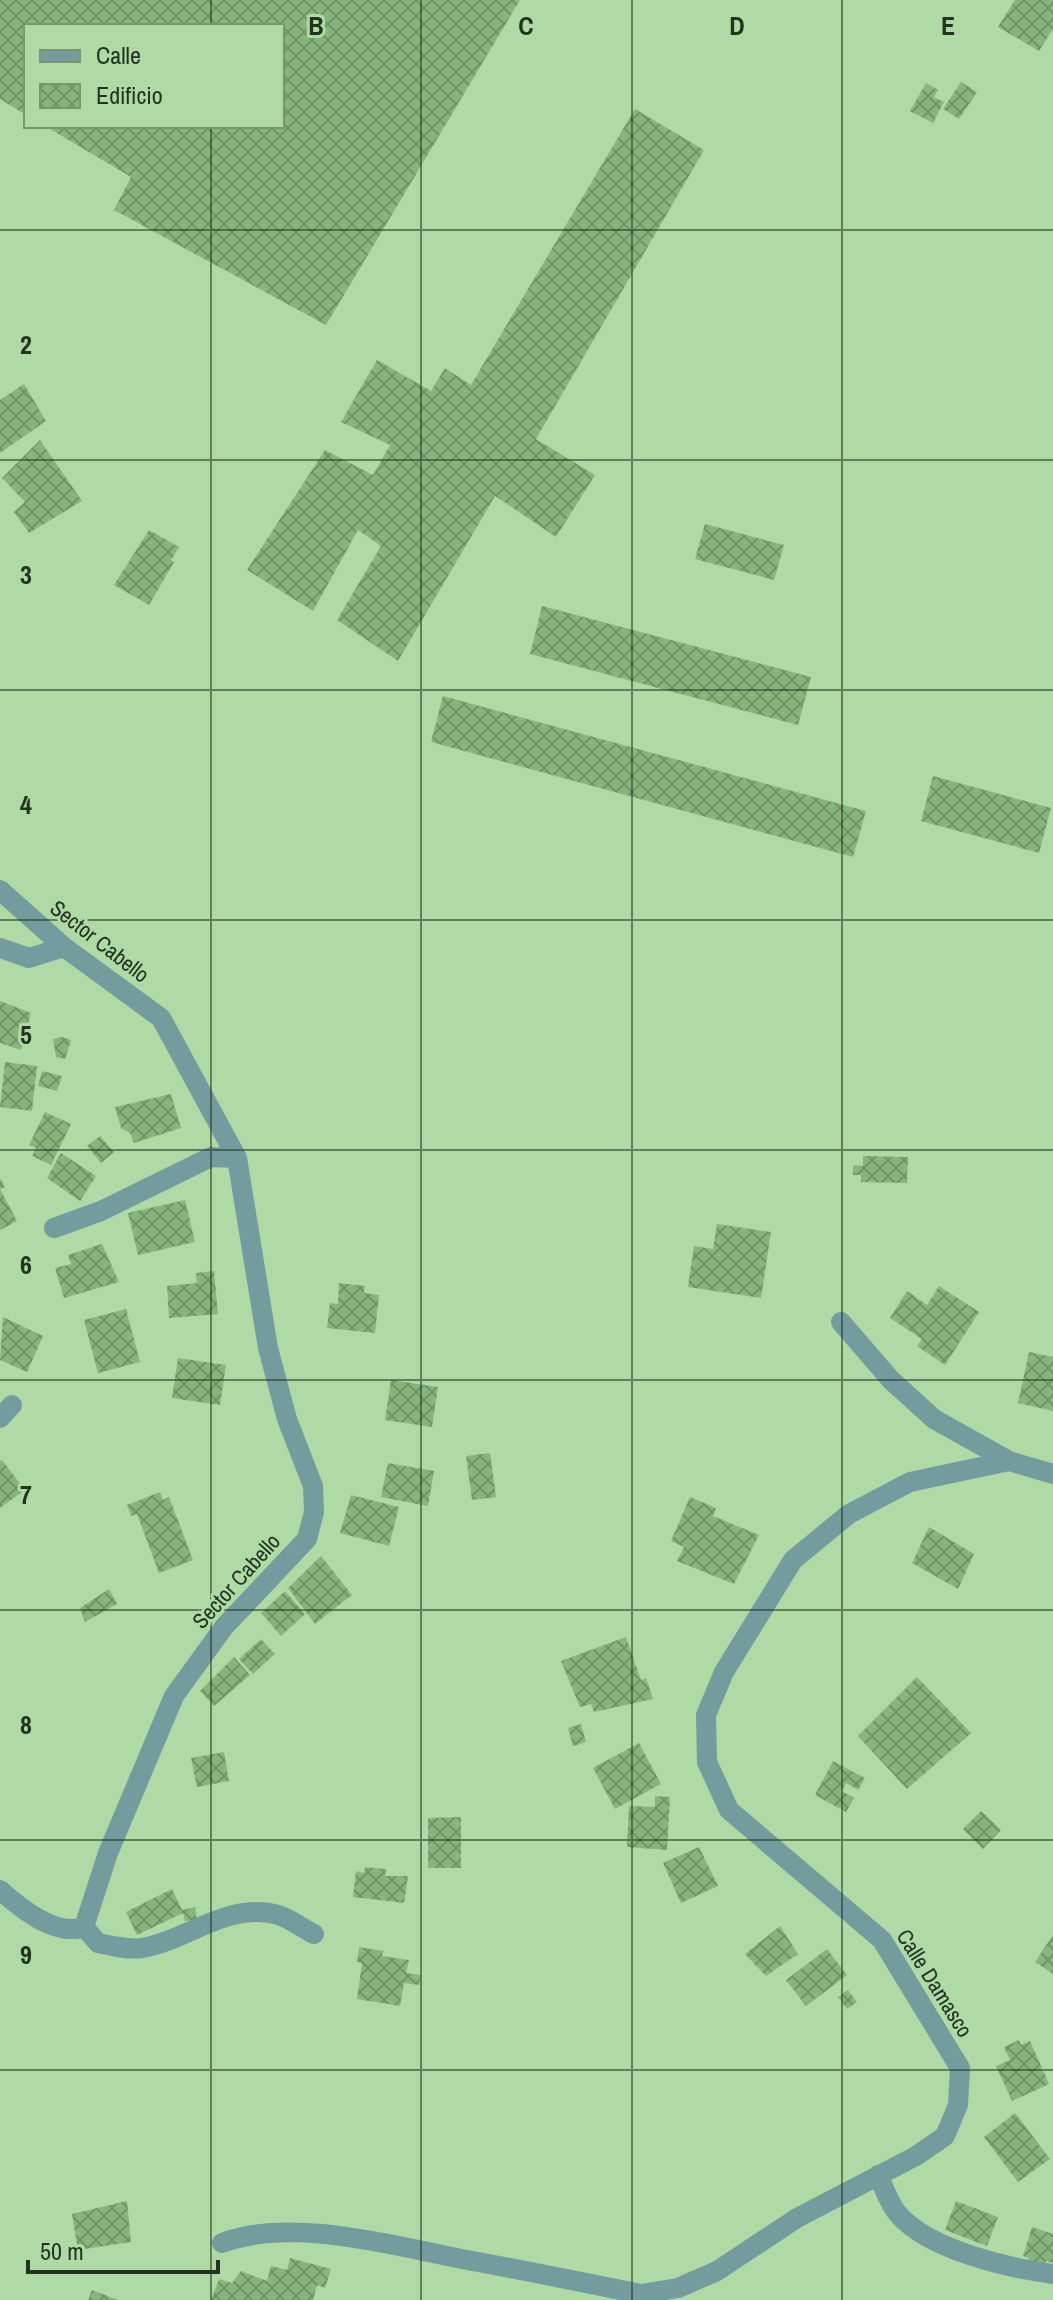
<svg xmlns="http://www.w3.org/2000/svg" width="1053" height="2300" viewBox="0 0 1053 2300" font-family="'Archivo Narrow',sans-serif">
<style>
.building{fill:url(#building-cross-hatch)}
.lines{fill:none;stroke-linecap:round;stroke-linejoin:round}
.street{stroke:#749b9d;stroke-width:20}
.grid{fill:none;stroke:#22341f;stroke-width:2;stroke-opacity:0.55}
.labels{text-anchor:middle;stroke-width:6;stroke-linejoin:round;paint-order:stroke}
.street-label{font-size:22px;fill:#22341f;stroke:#afdaa5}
.grid-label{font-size:26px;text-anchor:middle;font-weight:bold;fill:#22341f;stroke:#afdaa5;stroke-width:6;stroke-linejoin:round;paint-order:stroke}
</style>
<defs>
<pattern id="building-cross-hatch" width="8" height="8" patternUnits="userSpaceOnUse" patternTransform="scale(2)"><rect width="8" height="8" fill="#87b67d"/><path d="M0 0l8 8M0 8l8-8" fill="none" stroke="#6e9566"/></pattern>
</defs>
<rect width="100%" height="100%" fill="#afdaa5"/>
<path class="building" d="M 0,0 L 520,0 L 326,325 L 114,210 L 131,177 L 45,126 L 282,126 L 282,26 L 26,26 L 26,115 L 0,99 Z
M 1015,0 L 1053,0 L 1053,29 L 1039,51 L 998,27 Z
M 961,82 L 977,92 L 959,119 L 943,109 Z
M 926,83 L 938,90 L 934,97 L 944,102 L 933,123 L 910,111 Z
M 635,109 L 704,150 L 536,439 L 595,475 L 556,537 L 495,496 L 398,661 L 337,620 L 381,546 L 358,530 L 313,611 L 247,570 L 325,450 L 373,475 L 390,445 L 341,422 L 377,360 L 431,391 L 445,368 L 471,385 Z
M 24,384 L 46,421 L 0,453 L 0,400 Z
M 40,440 L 82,501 L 29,533 L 14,512 L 25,502 L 2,478 Z
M 705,524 L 784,545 L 774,580 L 695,559 Z
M 149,530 L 179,547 L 171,560 L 174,562 L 149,605 L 114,585 Z
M 542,606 L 811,677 L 798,725 L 530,654 Z
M 443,696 L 866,811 L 853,857 L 431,742 Z
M 933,776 L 1051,808 L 1039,853 L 921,821 Z
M 0,1001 L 31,1013 L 21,1050 L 0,1043 Z
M 62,1037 L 71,1040 L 65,1059 L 56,1057 L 53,1039 Z
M 5,1062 L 37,1066 L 32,1111 L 0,1107 Z
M 42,1071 L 62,1076 L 57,1091 L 38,1086 Z
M 171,1094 L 181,1128 L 134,1143 L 130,1133 L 121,1128 L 115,1107 Z
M 45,1112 L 71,1124 L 51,1165 L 32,1156 L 36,1148 L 29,1145 Z
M 100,1136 L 114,1152 L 101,1163 L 87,1146 Z
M 61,1153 L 96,1176 L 80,1201 L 47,1178 Z
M 863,1156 L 908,1157 L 907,1183 L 861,1182 L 861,1175 L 853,1175 L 853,1165 L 863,1166 Z
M 0,1178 L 5,1187 L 0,1189 L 17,1221 L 0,1230 Z
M 185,1200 L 195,1242 L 138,1255 L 128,1213 Z
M 717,1224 L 771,1232 L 761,1298 L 688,1287 L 694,1246 L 713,1249 Z
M 102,1244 L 119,1282 L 64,1298 L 55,1268 L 71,1264 L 68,1255 Z
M 214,1271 L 218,1314 L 169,1318 L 167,1286 L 197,1283 L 196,1273 Z
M 339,1283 L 365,1286 L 364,1293 L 379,1295 L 375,1333 L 327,1328 L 330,1303 L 338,1304 Z
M 939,1286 L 979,1312 L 945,1365 L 917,1346 L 922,1339 L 890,1318 L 907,1291 L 927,1305 Z
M 126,1309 L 140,1362 L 98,1373 L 84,1320 Z
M 3,1317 L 43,1336 L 27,1372 L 0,1360 Z
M 1029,1352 L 1053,1357 L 1053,1411 L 1018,1403 Z
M 178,1358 L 226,1365 L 220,1405 L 172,1398 Z
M 391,1380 L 438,1387 L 432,1427 L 385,1420 Z
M 490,1453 L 496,1497 L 472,1500 L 466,1456 Z
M 2,1460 L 25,1490 L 0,1508 L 0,1461 Z
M 388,1463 L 434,1471 L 428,1506 L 381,1497 Z
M 160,1492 L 163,1500 L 169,1497 L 193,1560 L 159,1573 L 137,1514 L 131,1516 L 127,1505 Z
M 351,1495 L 399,1507 L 389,1546 L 340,1533 Z
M 690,1497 L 716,1508 L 713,1516 L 759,1535 L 734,1584 L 677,1561 L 684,1547 L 671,1541 Z
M 929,1527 L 974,1554 L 958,1589 L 912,1563 Z
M 321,1556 L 352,1595 L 315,1624 L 288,1588 Z
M 109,1589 L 117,1604 L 85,1622 L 80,1608 Z
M 285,1591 L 305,1614 L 281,1636 L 261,1613 Z
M 626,1637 L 641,1680 L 646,1678 L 653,1699 L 594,1712 L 591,1704 L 580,1707 L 561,1661 Z
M 261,1639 L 275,1654 L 253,1674 L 239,1659 Z
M 234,1657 L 250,1675 L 214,1706 L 200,1691 Z
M 917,1677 L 971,1733 L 907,1789 L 858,1736 Z
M 581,1724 L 586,1742 L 573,1746 L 568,1728 Z
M 639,1743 L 661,1784 L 615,1809 L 593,1768 Z
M 224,1752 L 229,1781 L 197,1787 L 191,1758 Z
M 833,1761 L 865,1778 L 858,1790 L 846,1783 L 842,1791 L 854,1798 L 846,1812 L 815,1795 Z
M 655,1796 L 670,1797 L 667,1850 L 627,1847 L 629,1806 L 655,1807 Z
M 981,1811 L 1001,1830 L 983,1849 L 963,1829 Z
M 461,1817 L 461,1868 L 428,1868 L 428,1818 Z
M 699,1847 L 718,1886 L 681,1903 L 663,1863 Z
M 365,1867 L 386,1869 L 385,1876 L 408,1876 L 404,1903 L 353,1897 L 356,1871 L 364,1873 Z
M 172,1889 L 182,1910 L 195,1907 L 197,1920 L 185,1921 L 183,1913 L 137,1935 L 126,1912 Z
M 780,1926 L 798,1954 L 766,1976 L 745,1954 Z
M 1053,1935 L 1053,1974 L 1035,1962 Z
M 359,1947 L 383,1951 L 382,1956 L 409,1960 L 406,1973 L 421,1975 L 419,1985 L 404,1983 L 400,2006 L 357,1999 L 362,1963 L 357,1962 Z
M 827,1949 L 847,1975 L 806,2006 L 786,1980 Z
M 848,1990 L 857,2002 L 847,2009 L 838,1997 Z
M 1019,2040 L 1021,2045 L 1030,2041 L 1049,2084 L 1012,2101 L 996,2066 L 1010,2060 L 1004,2047 Z
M 1015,2113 L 1050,2159 L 1018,2182 L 984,2137 Z
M 127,2201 L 131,2242 L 78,2250 L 72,2214 Z
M 956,2201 L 998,2217 L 987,2246 L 945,2230 Z
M 1032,2227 L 1053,2234 L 1053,2263 L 1046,2261 L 1043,2270 L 1027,2265 L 1029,2258 L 1023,2256 Z
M 290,2258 L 331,2269 L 325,2288 L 317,2285 L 313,2300 L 211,2300 L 219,2279 L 232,2283 L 241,2271 L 267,2281 L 271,2266 L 287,2270 Z
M 92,2290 L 118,2300 L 88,2300 Z"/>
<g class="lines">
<path class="street" d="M 0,890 L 64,947 L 161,1018 L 237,1158 L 268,1348 L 287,1419 L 313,1486 L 314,1512 L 307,1539 L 224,1627 L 174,1696 L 108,1853 L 84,1927 C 56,1937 21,1909 0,1890
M 0,948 L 29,958 L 64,947
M 54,1228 L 101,1211 L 211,1157 L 237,1158
M 841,1322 L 891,1380 L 934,1419 L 1009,1461
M 0,1418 L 12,1405
M 84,1927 L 98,1943 C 112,1946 127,1950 142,1948 C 188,1940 225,1903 275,1914 C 288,1917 302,1928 314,1934
M 878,2175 C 884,2187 889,2204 898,2214 C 929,2250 1008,2268 1053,2274
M 222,2243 C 291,2217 390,2245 462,2259 C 522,2270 581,2282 641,2294 L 678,2288 L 717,2271 L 797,2218 L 916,2156 L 945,2136 L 958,2105 L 960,2068 L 882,1940 L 729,1810 L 707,1762 L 706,1715 L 724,1672 L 793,1560 L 849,1514 L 910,1482 L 1009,1461 L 1053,1474"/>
</g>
<path class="grid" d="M 211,0 L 211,26M 421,0 L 421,2300M 632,0 L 632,2300M 842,0 L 842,2300M 211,126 L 211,2300M 0,230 L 1053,230M 0,460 L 1053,460M 0,690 L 1053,690M 0,920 L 1053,920M 0,1150 L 1053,1150M 0,1380 L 1053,1380M 0,1610 L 1053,1610M 0,1840 L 1053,1840M 0,2070 L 1053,2070"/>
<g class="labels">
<g class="street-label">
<text transform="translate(100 941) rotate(38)" y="8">Sector Cabello</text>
<text transform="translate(236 1581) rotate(-48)" y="8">Sector Cabello</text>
<text transform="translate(935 1983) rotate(58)" y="8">Calle Damasco</text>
</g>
</g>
<g class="grid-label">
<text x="316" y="35">B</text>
<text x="526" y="35">C</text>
<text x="737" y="35">D</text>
<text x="948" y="35">E</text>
<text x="26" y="354">2</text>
<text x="26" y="584">3</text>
<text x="26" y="814">4</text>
<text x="26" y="1044">5</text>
<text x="26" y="1274">6</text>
<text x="26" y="1504">7</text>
<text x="26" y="1734">8</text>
<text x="26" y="1964">9</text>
</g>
<rect x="24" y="24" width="260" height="104" fill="#afdaa5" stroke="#77986f" stroke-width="2"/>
<rect x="40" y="50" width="40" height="12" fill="#749b9d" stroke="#77986f" stroke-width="2"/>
<text x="96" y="64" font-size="24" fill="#22341f">Calle</text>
<rect x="40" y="84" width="40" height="24" fill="url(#building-cross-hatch)" stroke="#77986f" stroke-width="2"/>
<text x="96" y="104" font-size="24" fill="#22341f">Edificio</text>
<path d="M28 2260v12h190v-12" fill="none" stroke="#22341f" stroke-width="4"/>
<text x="40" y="2260" font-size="24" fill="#22341f" stroke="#afdaa5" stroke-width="6" paint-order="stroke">50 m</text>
</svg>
